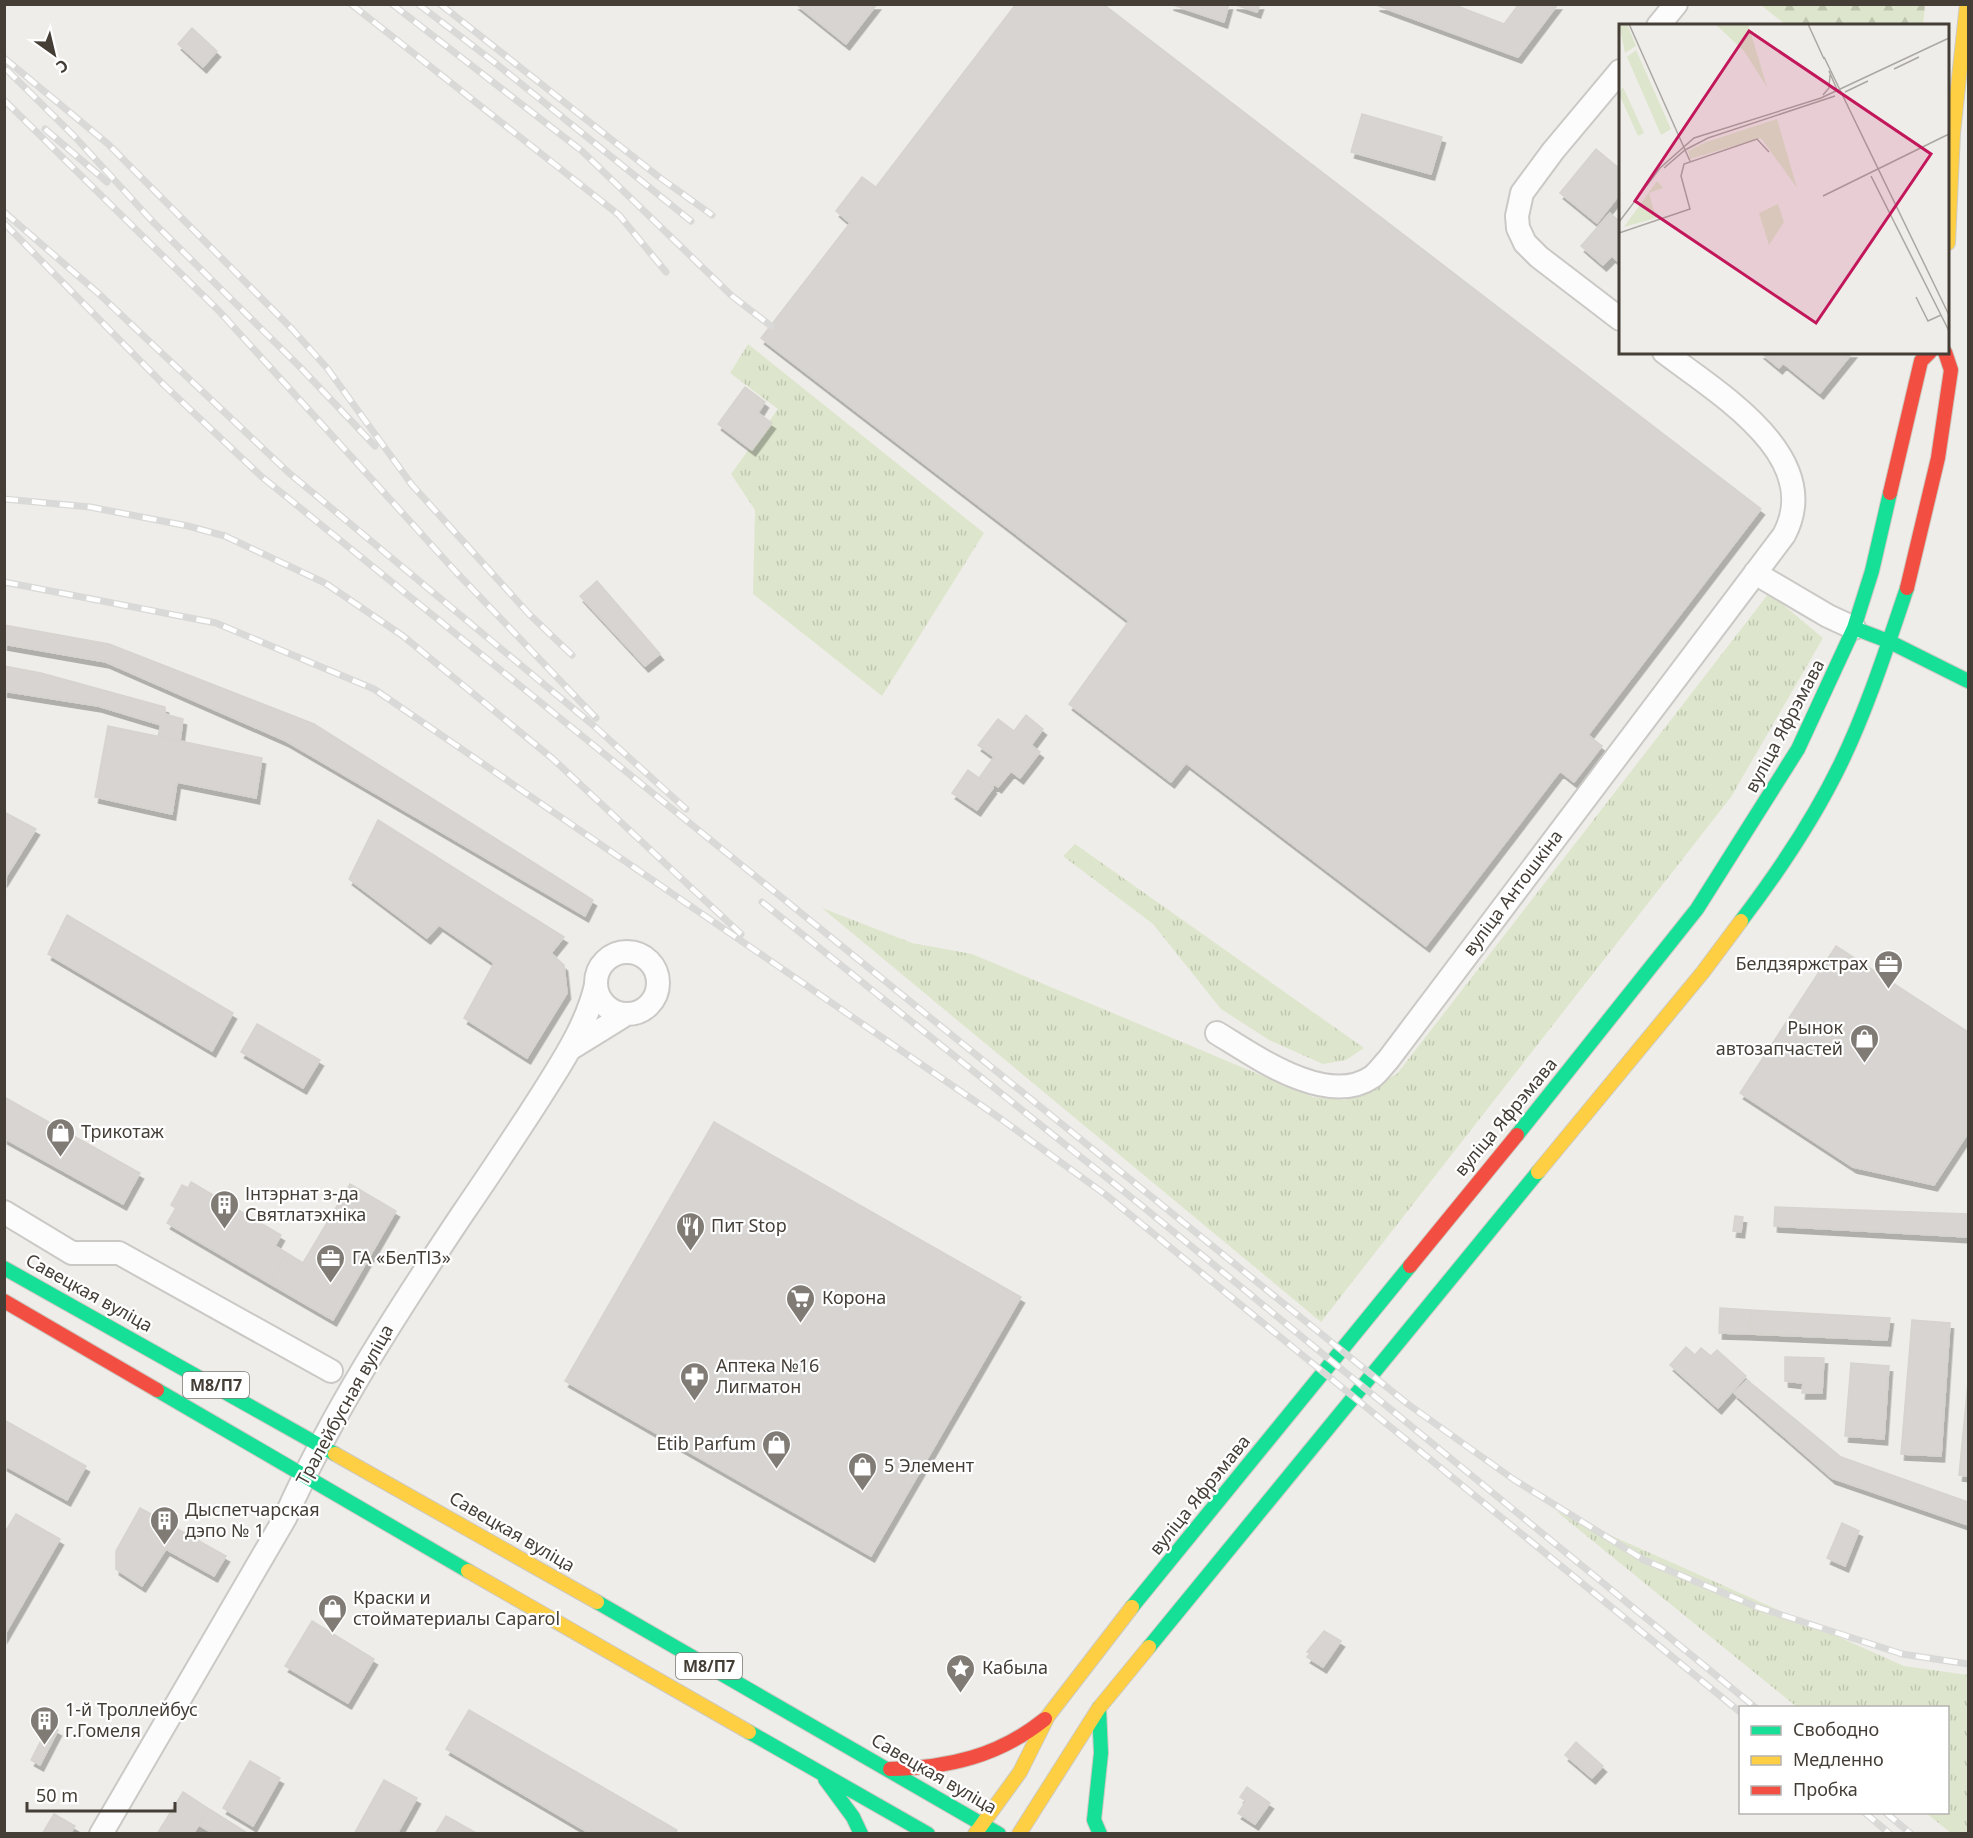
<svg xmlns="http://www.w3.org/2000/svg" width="1973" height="1838" viewBox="0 0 1973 1838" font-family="'Noto Sans',sans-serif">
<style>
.grass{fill:url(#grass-tufts)}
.forest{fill:url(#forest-firs)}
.building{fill:#d7d4d1;stroke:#d7d4cf;stroke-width:1.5;filter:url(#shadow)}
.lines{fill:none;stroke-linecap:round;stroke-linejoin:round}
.street-casing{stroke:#cbc9c6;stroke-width:26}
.fast-casing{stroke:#cdc9c1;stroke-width:16}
.slow-casing{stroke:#cdc9c1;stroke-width:16}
.jam-casing{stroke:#cdc9c1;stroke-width:16}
.street{stroke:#fdfcfc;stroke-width:22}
.fast{stroke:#16e098;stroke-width:14}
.slow{stroke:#ffcf43;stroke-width:14}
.jam{stroke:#f24e42;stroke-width:14}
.rail-casing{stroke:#d9d9d8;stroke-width:7}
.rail{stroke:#fff;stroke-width:4.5;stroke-dasharray:14;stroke-linecap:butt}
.labels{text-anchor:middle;stroke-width:4.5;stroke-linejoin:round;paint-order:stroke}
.shield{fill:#fff;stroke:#7c7873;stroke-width:1.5}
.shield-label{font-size:16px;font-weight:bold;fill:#443e37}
.street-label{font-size:18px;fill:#443e37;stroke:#fff}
.poi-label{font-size:18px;fill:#443e37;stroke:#fff;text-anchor:start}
.inset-road{fill:none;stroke:#aba7a2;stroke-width:1.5}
.view{fill:#c2185b;fill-opacity:0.15;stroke:#c2185b;stroke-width:3}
.inset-edge{fill:none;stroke:#443e37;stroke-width:3}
</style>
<defs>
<pattern id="grass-tufts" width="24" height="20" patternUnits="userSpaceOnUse" patternTransform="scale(1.5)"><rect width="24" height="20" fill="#dde6cc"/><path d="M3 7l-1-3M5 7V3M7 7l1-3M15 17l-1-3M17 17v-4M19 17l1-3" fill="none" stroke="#bfc6b0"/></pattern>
<pattern id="forest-firs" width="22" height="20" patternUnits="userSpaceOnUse" patternTransform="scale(1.5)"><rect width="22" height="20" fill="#dde6cc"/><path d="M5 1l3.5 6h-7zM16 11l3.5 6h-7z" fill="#bfc6b0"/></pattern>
<filter id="shadow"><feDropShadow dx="3.5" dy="6" stdDeviation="0" flood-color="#0004"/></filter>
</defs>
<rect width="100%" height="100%" fill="#efede9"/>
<path class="grass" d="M 748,344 L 984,533 L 882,696 L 753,594 L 755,510 L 731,474 L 778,409 L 730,373 Z
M 1769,593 L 1823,638 L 1731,797 L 1321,1322 L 822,908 L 912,943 L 972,954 L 1313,1097 L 1345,1100 L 1397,1074 Z
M 1075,844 L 1364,1048 L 1346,1060 L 1323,1064 L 1269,1040 L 1221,1009 L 1153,924 L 1063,856 Z
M 1556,1511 L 1904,1666 L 1968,1675 L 1968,1833 L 1951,1833 L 1926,1813 L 1948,1812 L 1948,1708 L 1797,1707 Z"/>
<path class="forest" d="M 1761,5 L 1925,5 L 1923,26 L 1786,25 Z"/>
<path class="building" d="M 796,4 L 877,4 L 846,44 Z
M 1016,4 L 1103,4 L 1761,509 L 1588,735 L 1602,746 L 1574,782 L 1560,771 L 1426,946 L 1186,763 L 1171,782 L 1069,704 L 1129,621 L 761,338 L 850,223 L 836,211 L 862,177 L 876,187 Z
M 1170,4 L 1229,4 L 1224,22 Z
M 1233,4 L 1260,4 L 1257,12 Z
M 1452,4 L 1504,24 L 1519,4 L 1558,4 L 1518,57 L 1376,5 Z
M 192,28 L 217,51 L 203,67 L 178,44 Z
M 1362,114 L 1442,137 L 1431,174 L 1351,152 Z
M 1596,149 L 1620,169 L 1620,194 L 1597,223 L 1560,193 Z
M 1610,213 L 1620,222 L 1620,263 L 1612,256 L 1603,265 L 1581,246 Z
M 1853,352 L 1820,393 L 1783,363 L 1779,368 L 1761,353 Z
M 745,387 L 765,402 L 758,413 L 772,423 L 752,450 L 718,424 Z
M 597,581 L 660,654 L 645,666 L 580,596 Z
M 4,625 L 109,644 L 314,724 L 593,900 L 585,916 L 286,741 L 106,662 L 4,644 Z
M 4,666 L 41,673 L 165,707 L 165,714 L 183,719 L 180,741 L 158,736 L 161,725 L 98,706 L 4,691 Z
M 1026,715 L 1043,729 L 1031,745 L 1040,752 L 1020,778 L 1011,771 L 998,787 L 994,784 L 992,787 L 979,778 L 994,757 L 978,745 L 998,719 L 1014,731 Z
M 108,726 L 262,758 L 256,798 L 177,782 L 172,814 L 95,797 Z
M 968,770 L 993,788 L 977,810 L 952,793 Z
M 4,812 L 36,829 L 4,880 Z
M 378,820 L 564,937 L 551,953 L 564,965 L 567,993 L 527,1058 L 464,1018 L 494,963 L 439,925 L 427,938 L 349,879 Z
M 67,915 L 233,1013 L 212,1051 L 48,954 Z
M 1836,946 L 1968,1032 L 1968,1133 L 1934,1185 L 1853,1167 L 1740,1093 Z
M 257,1024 L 320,1060 L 303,1088 L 241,1052 Z
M 4,1097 L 140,1173 L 123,1204 L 4,1138 Z
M 714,1122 L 1021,1297 L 871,1556 L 565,1381 Z
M 191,1182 L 281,1235 L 275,1246 L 287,1253 L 269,1283 L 167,1223 L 176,1208 L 171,1205 L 182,1185 L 188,1188 Z
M 350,1184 L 396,1211 L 333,1320 L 269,1283 L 287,1253 L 303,1263 Z
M 1775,1207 L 1968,1214 L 1968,1237 L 1774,1226 Z
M 1735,1216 L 1743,1217 L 1741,1232 L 1733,1231 Z
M 1720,1308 L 1751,1310 L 1750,1334 L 1719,1333 Z
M 1751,1310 L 1890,1318 L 1887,1340 L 1750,1334 Z
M 1912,1320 L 1950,1323 L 1941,1456 L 1901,1454 Z
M 1686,1347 L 1695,1355 L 1701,1348 L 1711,1356 L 1717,1350 L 1746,1376 L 1718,1408 L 1670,1365 Z
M 1785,1357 L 1824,1358 L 1822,1393 L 1802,1393 L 1803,1383 L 1785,1381 Z
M 1851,1363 L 1889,1366 L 1884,1439 L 1845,1436 Z
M 1747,1380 L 1841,1457 L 1968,1502 L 1968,1525 L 1832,1478 L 1734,1393 Z
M 1968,1382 L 1968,1476 L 1959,1475 Z
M 4,1420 L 86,1466 L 67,1500 L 4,1465 Z
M 140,1508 L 226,1556 L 214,1576 L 166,1549 L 142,1586 L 116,1569 L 116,1551 Z
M 16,1514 L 60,1539 L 4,1636 L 4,1534 Z
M 1842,1523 L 1859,1531 L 1845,1566 L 1827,1558 Z
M 312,1621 L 374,1659 L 348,1703 L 285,1666 Z
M 1324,1631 L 1341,1641 L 1323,1667 L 1307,1657 L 1310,1653 L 1307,1652 Z
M 469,1710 L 677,1830 L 675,1834 L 591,1834 L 446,1749 Z
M 49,1725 L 58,1730 L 40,1765 L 31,1760 Z
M 1576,1742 L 1603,1766 L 1592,1778 L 1565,1755 Z
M 250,1761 L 280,1778 L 253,1826 L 223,1808 Z
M 384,1780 L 417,1798 L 397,1834 L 354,1834 Z
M 1247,1787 L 1270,1803 L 1255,1824 L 1238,1813 L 1246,1801 L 1240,1797 Z
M 183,1792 L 209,1809 L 193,1834 L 157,1834 Z
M 209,1809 L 249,1834 L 214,1834 L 199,1825 Z
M 54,1814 L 75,1826 L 70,1834 L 42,1834 Z
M 446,1816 L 478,1834 L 435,1834 Z"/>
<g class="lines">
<defs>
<path id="street" d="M 1658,26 L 1676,4
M 1620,71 L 1553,151 L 1522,193 L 1517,216 L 1518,228 L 1525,243 L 1539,257 L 1620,319
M 1755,573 L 1828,616 L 1854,628
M596 983a31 31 0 1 1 62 0a31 31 0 1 1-62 0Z
M 1217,1033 C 1255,1056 1327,1108 1372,1077 C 1378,1073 1383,1065 1388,1060 L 1784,535 C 1826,456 1716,392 1664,352
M 570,1049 L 625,1015
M 4,1212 L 72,1253 L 119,1253 L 331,1371
M 101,1834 L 285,1518 C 332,1412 397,1312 461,1216 C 491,1172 521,1128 549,1083 C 568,1053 588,1020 596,985"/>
<path id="fast" d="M 1854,628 L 1888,641 L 1968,681
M 1741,921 C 1779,871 1814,819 1841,763 C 1868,707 1887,647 1907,588
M 1517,1135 L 1697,909 L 1798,749 L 1854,628 L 1872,571 L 1890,493
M 4,1268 L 335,1454
M 157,1390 L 468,1571
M 597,1602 L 999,1834
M 1132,1607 L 1410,1266
M 1149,1647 L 1538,1172
M 1099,1708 L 1101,1753 L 1094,1820 L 1100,1834
M 749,1732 L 928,1834
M 825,1779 L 853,1817 L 861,1834"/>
<path id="slow" d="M 1948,243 L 1953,133 L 1967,4
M 1538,1172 L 1703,972 L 1741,921
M 335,1454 L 597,1602
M 468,1571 L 749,1732
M 975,1834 L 1020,1772 L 1048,1716 L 1132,1607
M 1019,1834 L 1099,1708 L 1149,1647"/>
<path id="jam" d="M 1890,493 L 1921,361 L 1930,352
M 1907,588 L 1938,458 L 1951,370 L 1945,352
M 1410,1266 L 1517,1135
M 4,1301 L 157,1390
M 890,1769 C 948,1768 999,1756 1045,1719"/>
</defs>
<use href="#street" class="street-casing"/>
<use href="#fast" class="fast-casing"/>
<use href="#slow" class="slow-casing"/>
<use href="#jam" class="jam-casing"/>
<use href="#street" class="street"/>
<use href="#fast" class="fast"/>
<use href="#slow" class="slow"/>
<use href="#jam" class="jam"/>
<defs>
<path id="rail" d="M 351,4 L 619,215 L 666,272
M 392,4 L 582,151 L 732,296 L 771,326
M 418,4 L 494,62 L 691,221
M 440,4 L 659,177 L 712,215
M 4,58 L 108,144 L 292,329 L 327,368 L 412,485 L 529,614 L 572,655
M 6,69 L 74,136 L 153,222 L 300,367 L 375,446
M 4,100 L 219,311 L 456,572 L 596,718
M 45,129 L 107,182
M 4,212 L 98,293 L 289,473 L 593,725 L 686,809
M 4,223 L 164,385 L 262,477 L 1409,1405 L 1513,1479 L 1644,1560 L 1757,1607 L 1902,1654 L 1968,1664
M 4,499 L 90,507 L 188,526 L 225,536 L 325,583 L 403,636 L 553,759 L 741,934
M 4,582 L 216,623 L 374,689 L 1001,1119 L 1106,1195 L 1740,1712
M 762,902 L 1142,1206 L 1756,1708
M 1864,1812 L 1890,1834
M 1885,1812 L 1911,1834"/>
</defs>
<use href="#rail" class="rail-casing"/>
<use href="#rail" class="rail"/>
</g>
<defs>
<symbol id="office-pin" viewBox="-11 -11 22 30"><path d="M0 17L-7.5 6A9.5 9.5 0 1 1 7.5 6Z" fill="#807b75" stroke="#fff"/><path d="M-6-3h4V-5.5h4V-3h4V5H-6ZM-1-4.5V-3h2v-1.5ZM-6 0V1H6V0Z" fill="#fff"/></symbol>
<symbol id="shop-pin" viewBox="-11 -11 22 30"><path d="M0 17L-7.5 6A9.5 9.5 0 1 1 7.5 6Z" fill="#807b75" stroke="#fff"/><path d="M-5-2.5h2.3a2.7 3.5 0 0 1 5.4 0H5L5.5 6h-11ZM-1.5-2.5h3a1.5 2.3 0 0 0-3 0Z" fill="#fff"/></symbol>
<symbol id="building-pin" viewBox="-11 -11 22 30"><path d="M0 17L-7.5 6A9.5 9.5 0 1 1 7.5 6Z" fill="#807b75" stroke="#fff"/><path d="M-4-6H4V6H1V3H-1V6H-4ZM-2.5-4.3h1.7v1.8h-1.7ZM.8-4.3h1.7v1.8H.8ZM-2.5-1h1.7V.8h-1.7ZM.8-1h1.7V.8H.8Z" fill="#fff"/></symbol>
<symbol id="restaurant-pin" viewBox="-11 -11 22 30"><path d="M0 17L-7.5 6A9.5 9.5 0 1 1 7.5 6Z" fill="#807b75" stroke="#fff"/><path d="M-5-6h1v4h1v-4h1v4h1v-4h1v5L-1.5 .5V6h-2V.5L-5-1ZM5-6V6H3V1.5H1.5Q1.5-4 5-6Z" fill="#fff"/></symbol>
<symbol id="supermarket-pin" viewBox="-11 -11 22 30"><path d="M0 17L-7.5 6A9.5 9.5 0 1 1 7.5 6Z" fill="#807b75" stroke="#fff"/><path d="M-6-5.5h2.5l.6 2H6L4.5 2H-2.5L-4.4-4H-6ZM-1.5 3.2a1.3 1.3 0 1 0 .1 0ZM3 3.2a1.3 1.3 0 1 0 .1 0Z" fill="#fff"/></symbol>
<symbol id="pharmacy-pin" viewBox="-11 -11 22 30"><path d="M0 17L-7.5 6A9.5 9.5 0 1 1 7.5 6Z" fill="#807b75" stroke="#fff"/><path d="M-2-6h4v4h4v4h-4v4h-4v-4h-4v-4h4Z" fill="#fff"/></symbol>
<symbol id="sight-pin" viewBox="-11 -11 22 30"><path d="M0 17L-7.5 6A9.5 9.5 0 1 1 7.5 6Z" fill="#807b75" stroke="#fff"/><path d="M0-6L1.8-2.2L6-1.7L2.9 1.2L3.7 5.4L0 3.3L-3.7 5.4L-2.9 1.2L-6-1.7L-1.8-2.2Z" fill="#fff"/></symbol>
</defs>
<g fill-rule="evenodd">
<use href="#office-pin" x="1872" y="948" width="33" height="45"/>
<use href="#shop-pin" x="1848" y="1022" width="33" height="45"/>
<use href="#shop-pin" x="44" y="1116" width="33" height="45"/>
<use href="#building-pin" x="208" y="1188" width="33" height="45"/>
<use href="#restaurant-pin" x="674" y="1210" width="33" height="45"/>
<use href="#office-pin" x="314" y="1242" width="33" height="45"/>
<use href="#supermarket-pin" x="784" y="1282" width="33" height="45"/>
<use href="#pharmacy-pin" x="678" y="1360" width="33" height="45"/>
<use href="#shop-pin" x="760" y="1428" width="33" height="45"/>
<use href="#shop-pin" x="846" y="1450" width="33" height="45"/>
<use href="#building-pin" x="148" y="1504" width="33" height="45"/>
<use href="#shop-pin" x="316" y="1592" width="33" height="45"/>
<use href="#sight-pin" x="944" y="1652" width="33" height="45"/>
<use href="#building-pin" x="28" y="1704" width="33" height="45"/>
</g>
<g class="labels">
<g class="shield">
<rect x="183" y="1372" width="66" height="26" rx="4.5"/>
<rect x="676" y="1653" width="66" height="26" rx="4.5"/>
</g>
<g class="shield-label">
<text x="216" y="1391">М8/П7</text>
<text x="709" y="1672">М8/П7</text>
</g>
<g class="street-label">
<text transform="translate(1785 726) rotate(-62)" y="6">вуліца Яфрэмава</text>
<text transform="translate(1513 893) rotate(-53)" y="6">вуліца Антошкіна</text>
<text transform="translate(1506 1117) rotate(-50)" y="6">вуліца Яфрэмава</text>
<text transform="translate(89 1293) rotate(29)" y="6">Савецкая вуліца</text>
<text transform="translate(345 1405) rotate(-61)" y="6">Тралейбусная вуліца</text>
<text transform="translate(1200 1495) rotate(-51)" y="6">вуліца Яфрэмава</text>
<text transform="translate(512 1532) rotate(30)" y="6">Савецкая вуліца</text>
<text transform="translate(934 1774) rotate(30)" y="6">Савецкая вуліца</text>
</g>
<g class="poi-label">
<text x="1868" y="970" text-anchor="end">Белдзяржстрах</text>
<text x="1843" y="1034" text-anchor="end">Рынок<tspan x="1843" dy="21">автозапчастей</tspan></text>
<text x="81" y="1138">Трикотаж</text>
<text x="245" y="1200">Інтэрнат з-да<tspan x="245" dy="21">Святлатэхніка</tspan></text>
<text x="711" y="1232">Пит Stop</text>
<text x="352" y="1264">ГА «БелТІЗ»</text>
<text x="822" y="1304">Корона</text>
<text x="716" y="1372">Аптека №16<tspan x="716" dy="21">Лигматон</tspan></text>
<text x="756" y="1450" text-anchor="end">Etib Parfum</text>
<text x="884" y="1472">5 Элемент</text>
<text x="185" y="1516">Дыспетчарская<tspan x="185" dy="21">дэпо № 1</tspan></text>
<text x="353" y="1604">Краски и<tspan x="353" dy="21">стойматериалы Сaparol</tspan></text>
<text x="982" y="1674">Кабыла</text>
<text x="65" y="1716">1-й Троллейбус<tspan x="65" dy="21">г.Гомеля</tspan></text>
</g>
</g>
<g transform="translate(1619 24)">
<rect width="330" height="330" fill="#efede9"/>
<path d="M 0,0 L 8,0 L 17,22 L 6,29 ZM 96,0 L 129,0 L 148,63 L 125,27 ZM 17,26 L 52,105 L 42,111 L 8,33 ZM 158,95 L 178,164 L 142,114 L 71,135 L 69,127 L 87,118 ZM 159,180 L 165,198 L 150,221 L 140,189 Z" fill="#dde6cc"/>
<path d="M 38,157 L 44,164 L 30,169 L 37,194 L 5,203 Z" fill="#dde6cc"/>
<path d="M 4,63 L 25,109 L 19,112 L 0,70 Z" fill="#dde6cc"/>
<path class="inset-road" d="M 10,0 L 71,137M 189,0 L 205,35M 205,33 L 330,291M 275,45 L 300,33M 210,47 L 219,68M 226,68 L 249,57M 204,71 L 210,64 L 211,51M 45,144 L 66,126 L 89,114 L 216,72M 252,152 L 330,307M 204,172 L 330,110M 0,198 L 41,144 L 75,114 L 202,74 L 330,14M 0,209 L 71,185 L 62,152 L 65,140 L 138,115 L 150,128M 297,273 L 309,297 L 322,291"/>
<path class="view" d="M 130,7 L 312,130 L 197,299 L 16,177 Z"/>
<rect width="330" height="330" class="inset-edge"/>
</g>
<rect width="1973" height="1838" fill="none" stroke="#443e37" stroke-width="12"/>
<rect x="1739" y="1706" width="210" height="108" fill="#ffffff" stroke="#b4b2af" stroke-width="1.5"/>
<rect x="1751" y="1726" width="30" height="9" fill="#16e098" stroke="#b4b2af" stroke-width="1.5"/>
<text x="1793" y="1736" font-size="18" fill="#443e37">Свободно</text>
<rect x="1751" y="1756" width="30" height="9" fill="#ffcf43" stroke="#b4b2af" stroke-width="1.5"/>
<text x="1793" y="1766" font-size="18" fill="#443e37">Медленно</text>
<rect x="1751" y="1786" width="30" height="9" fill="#f24e42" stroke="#b4b2af" stroke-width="1.5"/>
<text x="1793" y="1796" font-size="18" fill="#443e37">Пробка</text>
<g transform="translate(54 54) rotate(146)" stroke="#ffffff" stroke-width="4.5" paint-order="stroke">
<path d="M0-4.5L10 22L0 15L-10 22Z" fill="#443e37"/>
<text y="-9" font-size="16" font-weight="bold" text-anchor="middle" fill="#443e37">С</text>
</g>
<path d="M27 1802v9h148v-9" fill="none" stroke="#443e37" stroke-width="3"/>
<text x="36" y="1802" font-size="18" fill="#443e37" stroke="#ffffff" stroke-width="4.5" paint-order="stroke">50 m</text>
</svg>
